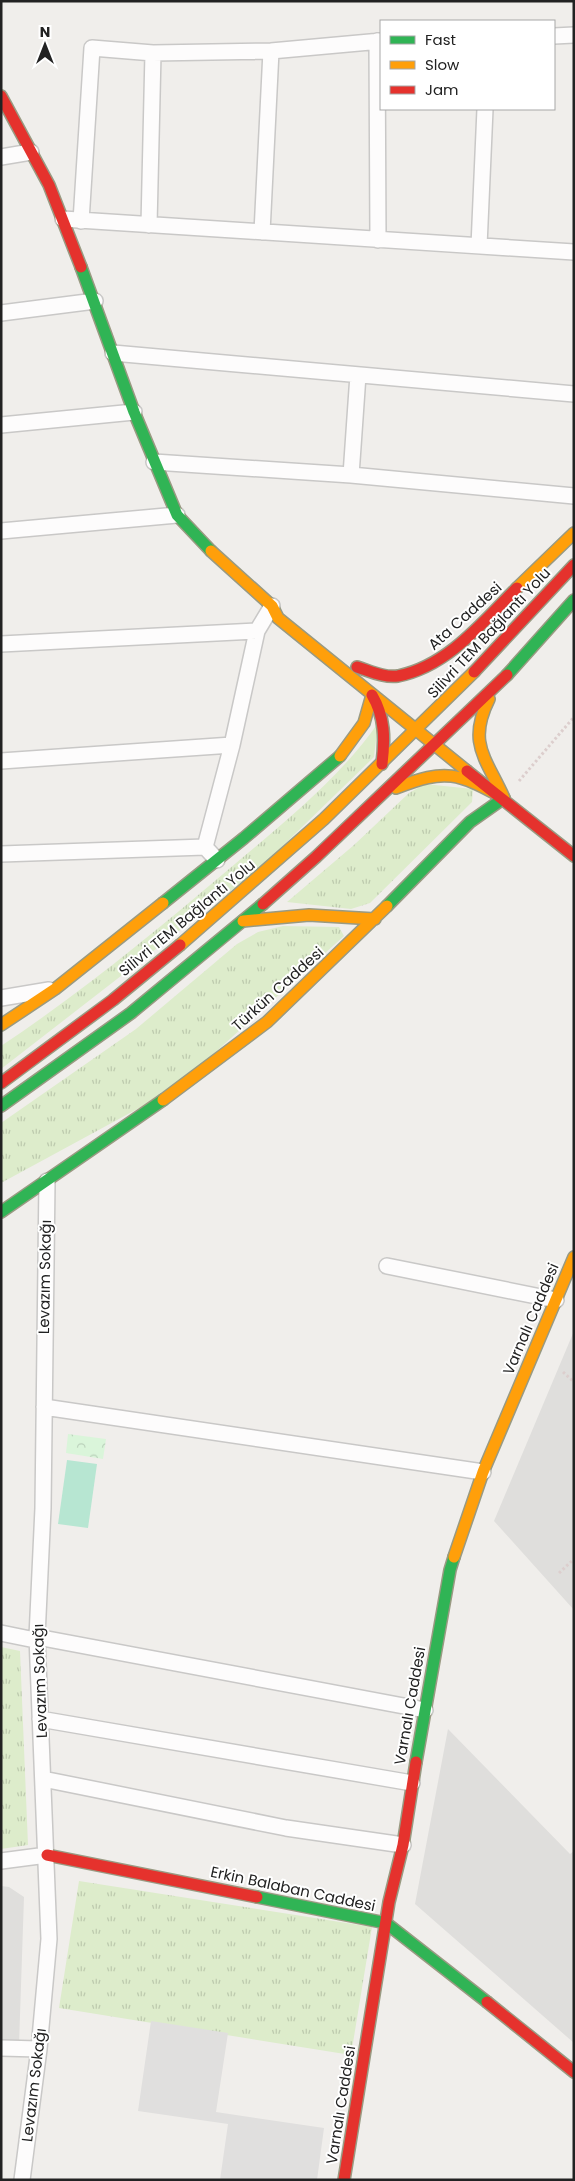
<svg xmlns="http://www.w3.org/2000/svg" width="575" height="2181" viewBox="0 0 575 2181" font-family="Poppins,sans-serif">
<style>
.residential{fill:#dfdedc}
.grass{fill:url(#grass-tufts)}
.park{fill:url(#park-crowns)}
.pitch{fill:#b7e6d2}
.parking{fill:#e0dfde}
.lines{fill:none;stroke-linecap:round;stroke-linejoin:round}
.street-casing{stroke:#c9c8c7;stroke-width:18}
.fast-casing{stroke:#999a82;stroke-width:14}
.slow-casing{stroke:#999a82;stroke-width:14}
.jam-casing{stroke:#999a82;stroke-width:14}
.path{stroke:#dccecd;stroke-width:3;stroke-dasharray:2.5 2.5;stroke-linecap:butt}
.street{stroke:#fdfcfc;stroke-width:15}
.fast{stroke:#30b455;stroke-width:11}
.slow{stroke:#ff9f0a;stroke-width:11}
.jam{stroke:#e5322d;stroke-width:11}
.labels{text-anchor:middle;stroke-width:4;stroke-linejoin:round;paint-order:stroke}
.street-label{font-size:15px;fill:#222;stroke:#fff}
</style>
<defs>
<pattern id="grass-tufts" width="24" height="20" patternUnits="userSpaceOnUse" patternTransform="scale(1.25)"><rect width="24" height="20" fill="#ddeccb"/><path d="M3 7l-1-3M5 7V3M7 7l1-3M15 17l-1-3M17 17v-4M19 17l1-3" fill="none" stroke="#bdcaae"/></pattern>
<pattern id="park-crowns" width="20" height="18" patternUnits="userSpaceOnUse" patternTransform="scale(1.25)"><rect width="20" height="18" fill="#daf5da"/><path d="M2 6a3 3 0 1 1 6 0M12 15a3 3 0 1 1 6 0" fill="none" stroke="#bbd2bb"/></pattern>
</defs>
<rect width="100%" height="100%" fill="#f0eeeb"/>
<path class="residential" d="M 574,1331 L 574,1610 L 494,1521 Z
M 448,1729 L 570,1854 L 574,1851 L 574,2043 L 415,1904 Z
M 1,1886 L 9,1887 L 24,1897 L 19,2045 L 1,2044 Z"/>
<path class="grass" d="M 378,723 L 374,757 L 259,869 L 1,1069 L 1,1046 C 82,992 156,931 229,869 C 279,827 341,777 378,723 Z
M 425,784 L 473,789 L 472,802 L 370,903 L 351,909 L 287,902 L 354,845 L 409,793 Z
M 283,926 L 339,927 L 344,936 L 200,1066 L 141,1107 L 1,1183 L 1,1123 L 136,1029 L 237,944 L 258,932 Z
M 1,1647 L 20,1651 L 28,1845 L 1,1849 Z
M 79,1881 L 372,1927 L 351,2055 L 59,2008 Z"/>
<path class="park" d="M 68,1434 L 106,1439 L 103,1459 L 66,1453 Z"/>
<path class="pitch" d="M 67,1460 L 97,1464 L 88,1528 L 58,1524 Z"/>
<path class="parking" d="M 151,2021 L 228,2033 L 216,2112 L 324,2128 L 317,2180 L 220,2180 L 228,2124 L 138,2111 Z"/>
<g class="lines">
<defs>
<path id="street" d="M 554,36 L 574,35
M 377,41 L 378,240
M 1,157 L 31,152
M 63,219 L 574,252
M 81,221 L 92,48 L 153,53 L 271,51 L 381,41
M 149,225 L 153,53
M 262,232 L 271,51
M 479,246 L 485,109
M 1,313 L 95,301
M 113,353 L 574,394
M 1,425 L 134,412
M 154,462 L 351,475 L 574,496
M 351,475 L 358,375
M 1,531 L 177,515
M 1,644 L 257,631
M 1,761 L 232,745
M 1,854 L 205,847
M 217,860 L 205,847 L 232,745 L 257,631 L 272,606
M 1,998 L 49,990
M 387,1266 L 556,1300
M 44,1407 L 483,1472
M 1,1633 L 35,1640
M 37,1637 L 425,1710
M 40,1719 L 412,1783
M 43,1779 L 286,1828 L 403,1845
M 1,1861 L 47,1855
M 1,2048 L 39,2049
M 22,2180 L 39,2049 L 49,1939 L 37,1637 L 43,1508 L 47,1181"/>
<path id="fast" d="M 81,267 L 134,412 L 177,515 L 211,551
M 507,675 L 574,600
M 163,903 L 244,838 L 340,756
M 387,906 L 470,822 L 504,798
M 1,1106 L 131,1013 L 263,904
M 1,1212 L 163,1100
M 416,1762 L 450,1570 L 454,1557
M 257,1897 L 386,1923 L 487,2002"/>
<path id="slow" d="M 211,551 L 272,606 L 278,618 L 467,771
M 517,588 L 574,533
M 489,699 C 467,743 486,758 504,798
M 340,756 L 364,723 L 372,695
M 396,788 C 447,768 457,773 504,798
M 243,921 L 309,915 L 375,919
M 180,945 L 324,819 L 474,672
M 1,1025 L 55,989 L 163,903
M 163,1100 L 267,1022 L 387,906
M 454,1557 L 483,1472 L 574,1257"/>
<path id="jam" d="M 1,96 L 49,185 L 81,267
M 357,667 C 370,671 384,678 398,676 C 448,666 483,622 517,588
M 474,672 L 574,565
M 372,695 C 385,717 385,739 382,764
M 467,771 L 574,856
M 263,904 L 316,857 L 507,675
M 1,1083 L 113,1000 L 180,945
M 47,1855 L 257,1897
M 487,2002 L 574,2072
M 344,2180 L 389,1902 L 403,1845 L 416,1762"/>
</defs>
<use href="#street" class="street-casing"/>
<use href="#fast" class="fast-casing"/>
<use href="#slow" class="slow-casing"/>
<use href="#jam" class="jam-casing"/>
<path class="path" d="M 519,781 L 574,717
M 563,1372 L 574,1382
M 559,1573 L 574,1559"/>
<use href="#street" class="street"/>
<use href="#fast" class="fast"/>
<use href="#slow" class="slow"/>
<use href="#jam" class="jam"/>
</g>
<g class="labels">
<g class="street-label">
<text transform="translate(465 616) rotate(-42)" y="5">Ata Caddesi</text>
<text transform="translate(489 633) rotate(-47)" y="5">Silivri TEM Bağlantı Yolu</text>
<text transform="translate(187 918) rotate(-40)" y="5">Silivri TEM Bağlantı Yolu</text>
<text transform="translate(278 989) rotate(-42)" y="5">Türkün Caddesi</text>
<text transform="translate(45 1277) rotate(-89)" y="5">Levazım Sokağı</text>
<text transform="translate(531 1319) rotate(-67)" y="5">Varnalı Caddesi</text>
<text transform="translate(40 1681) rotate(-92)" y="5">Levazım Sokağı</text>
<text transform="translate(410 1706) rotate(-80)" y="5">Varnalı Caddesi</text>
<text transform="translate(293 1889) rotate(12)" y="5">Erkin Balaban Caddesi</text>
<text transform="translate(34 2085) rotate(-83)" y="5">Levazım Sokağı</text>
<text transform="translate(341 2105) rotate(-81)" y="5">Varnalı Caddesi</text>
</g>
</g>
<rect width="575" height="2181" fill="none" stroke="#222222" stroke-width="5"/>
<rect x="380" y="20" width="175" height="90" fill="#ffffff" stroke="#a7a7a7"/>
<rect x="390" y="36" width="25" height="8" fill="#30b455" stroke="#a7a7a7"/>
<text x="425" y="45" font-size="15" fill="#222222">Fast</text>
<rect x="390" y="61" width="25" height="8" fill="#ff9f0a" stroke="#a7a7a7"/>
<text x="425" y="70" font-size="15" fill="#222222">Slow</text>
<rect x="390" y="86" width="25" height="8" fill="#e5322d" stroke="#a7a7a7"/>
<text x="425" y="95" font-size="15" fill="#222222">Jam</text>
<g transform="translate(45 45)" stroke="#ffffff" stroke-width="4" paint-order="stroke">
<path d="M0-4L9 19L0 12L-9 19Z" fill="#222222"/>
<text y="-8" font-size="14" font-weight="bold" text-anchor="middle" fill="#222222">N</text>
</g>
</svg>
